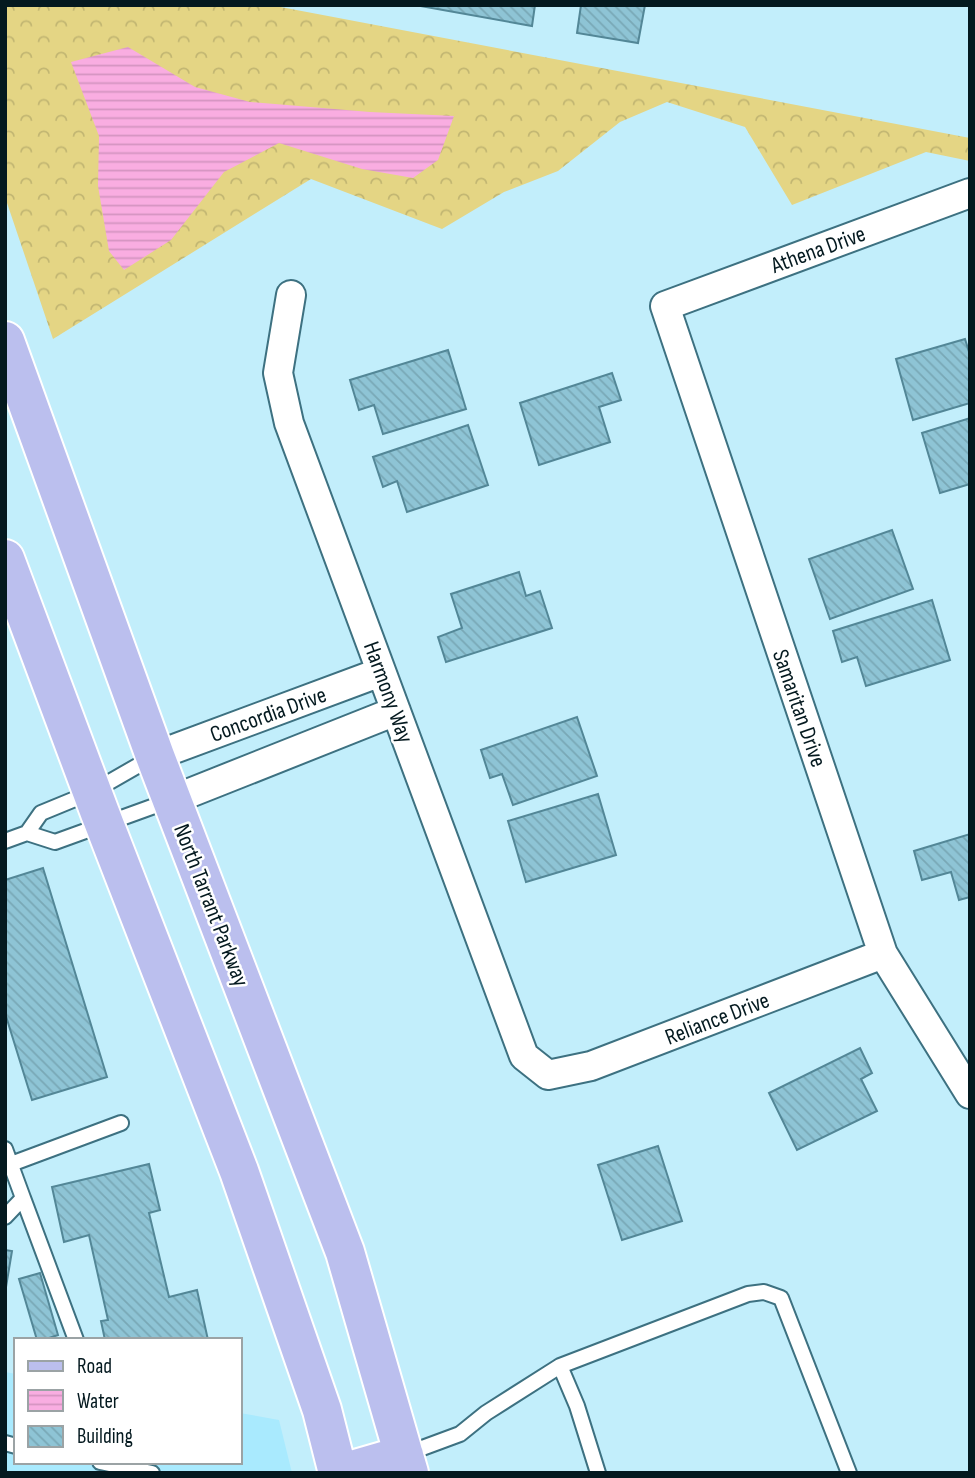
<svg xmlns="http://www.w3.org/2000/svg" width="975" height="1478" viewBox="0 0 975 1478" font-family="'Sofia Sans Condensed',sans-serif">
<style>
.built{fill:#a9eafe}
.forest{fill:url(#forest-crowns)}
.water{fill:url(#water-rules)}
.building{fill:url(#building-back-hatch);stroke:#538797;stroke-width:2}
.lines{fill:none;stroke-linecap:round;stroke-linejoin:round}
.lane-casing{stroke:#3d7181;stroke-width:18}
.street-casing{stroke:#3d7181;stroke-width:32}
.primary-casing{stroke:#fff;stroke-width:42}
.lane{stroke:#fff;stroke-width:14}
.street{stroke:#fff;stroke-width:28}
.primary{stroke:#bbbfee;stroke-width:38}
.labels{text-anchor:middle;stroke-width:5;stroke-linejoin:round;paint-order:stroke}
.street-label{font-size:23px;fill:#04191f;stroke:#fff}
</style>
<defs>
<pattern id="forest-crowns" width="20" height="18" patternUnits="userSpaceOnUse" patternTransform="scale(1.75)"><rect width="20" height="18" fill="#e4d584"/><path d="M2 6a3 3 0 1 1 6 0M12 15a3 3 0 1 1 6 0" fill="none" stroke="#c2b672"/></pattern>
<pattern id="water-rules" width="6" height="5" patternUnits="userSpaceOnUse" patternTransform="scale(1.75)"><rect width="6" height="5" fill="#f9ade1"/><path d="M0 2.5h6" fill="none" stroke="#d494c1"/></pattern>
<pattern id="building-back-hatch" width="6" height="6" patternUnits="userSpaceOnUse" patternTransform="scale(1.75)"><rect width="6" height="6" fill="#8ec4d5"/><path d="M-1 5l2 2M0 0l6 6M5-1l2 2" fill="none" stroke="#79a8b6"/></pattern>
</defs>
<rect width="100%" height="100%" fill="#c2eefb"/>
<path class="built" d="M 5,1372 L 16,1374 L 16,1462 L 240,1462 L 240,1413 L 279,1420 L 292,1473 L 5,1473 Z"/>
<path class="forest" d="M 5,5 L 270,5 L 970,138 L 970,161 L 926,152 L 792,205 L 745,127 L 667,102 L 620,122 L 558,171 L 504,192 L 442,229 L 311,179 L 53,339 L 5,197 Z"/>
<path class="water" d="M 128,47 L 195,87 L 250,102 L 370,112 L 454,116 L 438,160 L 413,178 L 362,169 L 279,143 L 224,172 L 171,240 L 124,270 L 109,251 L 98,186 L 99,136 L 71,62 Z"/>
<path class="building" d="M 415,5 L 535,5 L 532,26 Z
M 581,5 L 645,5 L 638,43 L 577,33 Z
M 965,339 L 970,355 L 970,403 L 913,420 L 896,359 Z
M 448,350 L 466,409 L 383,434 L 374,405 L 359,410 L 350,380 Z
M 612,373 L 621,400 L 599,407 L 610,442 L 539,465 L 520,403 Z
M 970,418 L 970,484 L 940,493 L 922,433 Z
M 468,425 L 488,485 L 407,512 L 397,481 L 383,487 L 373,457 Z
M 892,530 L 913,589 L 830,619 L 809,559 Z
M 519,572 L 526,596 L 540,591 L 552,628 L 446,662 L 438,637 L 462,628 L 451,594 Z
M 932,600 L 950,660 L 866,686 L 857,657 L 842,662 L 833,631 Z
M 577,717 L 597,776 L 513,805 L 502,774 L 490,778 L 481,750 Z
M 598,794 L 616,855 L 526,882 L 508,821 Z
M 970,834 L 970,897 L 959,900 L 951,872 L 922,880 L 914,851 Z
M 43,868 L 107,1077 L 32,1100 L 5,1013 L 5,880 Z
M 860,1048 L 872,1073 L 861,1079 L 877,1111 L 797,1150 L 769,1093 Z
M 658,1146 L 682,1221 L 622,1240 L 598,1165 Z
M 149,1164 L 160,1210 L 149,1213 L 169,1297 L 197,1290 L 208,1340 L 105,1340 L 101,1321 L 108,1320 L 89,1235 L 64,1242 L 52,1187 Z
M 5,1250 L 12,1251 L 5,1293 Z
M 40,1273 L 58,1335 L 43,1340 L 37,1340 L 19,1279 Z"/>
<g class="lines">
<defs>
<path id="lane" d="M 27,833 L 55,842 L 171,800
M 5,841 L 27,833 L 41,813 L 92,792 L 153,757
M 5,1149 L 23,1198 L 5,1217
M 11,1164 L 121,1123
M 23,1198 L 76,1340
M 560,1366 L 748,1294 L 764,1292 L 781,1298 L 849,1473
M 5,1443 L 16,1446
M 406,1454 L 460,1434 L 486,1413 L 560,1366 L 577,1406 L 598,1473
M 100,1462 L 152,1473"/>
<path id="street" d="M 970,193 L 665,306 L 883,954 L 970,1094
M 291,295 L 278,373 L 289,423 L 524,1056 L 548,1075 L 591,1066 L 883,954
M 155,756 L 381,672
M 172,800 L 396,711"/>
<path id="primary" d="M 5,341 L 155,756 L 345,1252 L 409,1473
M 5,559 L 100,813 L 239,1171 L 322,1410 L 338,1473
M 342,1473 L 404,1455"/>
</defs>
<use href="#lane" class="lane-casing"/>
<use href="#street" class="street-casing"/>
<use href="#primary" class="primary-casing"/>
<use href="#lane" class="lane"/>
<use href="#street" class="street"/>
<use href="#primary" class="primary"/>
</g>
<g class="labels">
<g class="street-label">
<text transform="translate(818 249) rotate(-20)" y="8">Athena Drive</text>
<text transform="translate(389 692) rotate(70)" y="8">Harmony Way</text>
<text transform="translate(800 708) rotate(71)" y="8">Samaritan Drive</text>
<text transform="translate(268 714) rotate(-20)" y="8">Concordia Drive</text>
<text transform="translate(212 905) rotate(69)" y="8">North Tarrant Parkway</text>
<text transform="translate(717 1018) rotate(-21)" y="8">Reliance Drive</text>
</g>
</g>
<rect width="975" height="1478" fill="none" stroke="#04191f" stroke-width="14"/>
<rect x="14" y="1338" width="228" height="126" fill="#ffffff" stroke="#9ba3a5" stroke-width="2"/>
<rect x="28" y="1361" width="35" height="10" fill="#bbbfee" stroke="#9ba3a5" stroke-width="2"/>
<text x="77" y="1373" font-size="21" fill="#04191f">Road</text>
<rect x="28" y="1390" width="35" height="21" fill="url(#water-rules)" stroke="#9ba3a5" stroke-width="2"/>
<text x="77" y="1408" font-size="21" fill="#04191f">Water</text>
<rect x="28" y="1426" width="35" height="21" fill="url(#building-back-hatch)" stroke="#9ba3a5" stroke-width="2"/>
<text x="77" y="1443" font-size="21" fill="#04191f">Building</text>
</svg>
